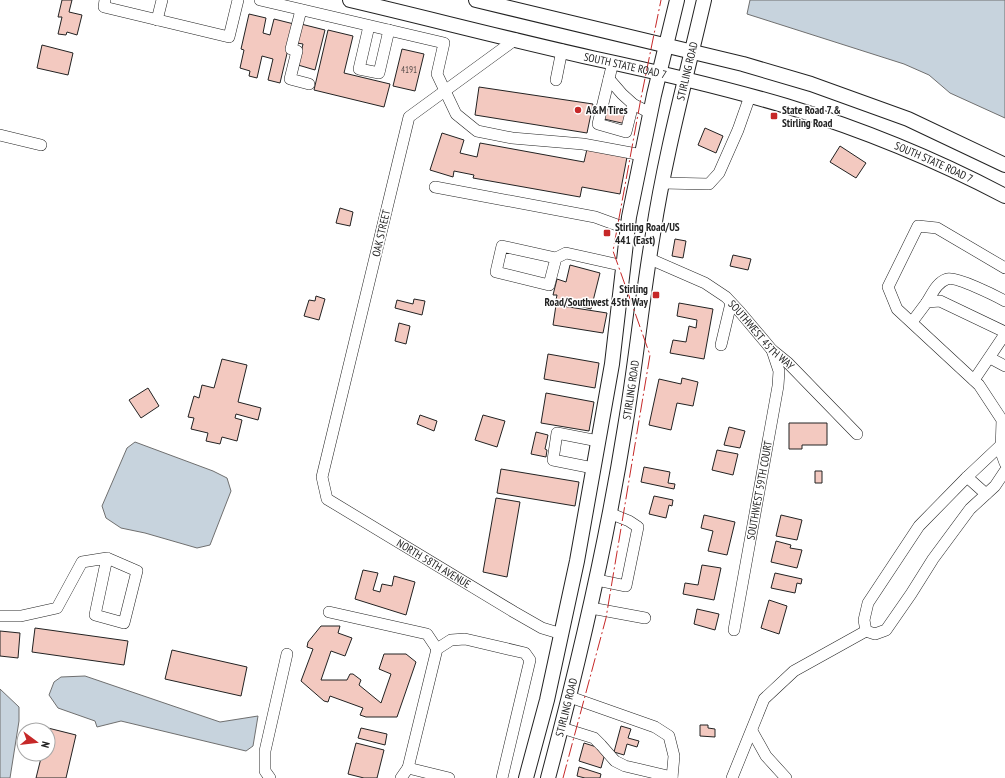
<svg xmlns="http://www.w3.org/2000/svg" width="1005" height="778" viewBox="0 0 1005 778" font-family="'PT Sans Narrow',sans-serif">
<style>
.water{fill:#c7d3dd;stroke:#6f6f6f}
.building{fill:#f3c9c0;stroke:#222}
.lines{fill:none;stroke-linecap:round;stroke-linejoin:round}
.minor-casing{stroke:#222;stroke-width:12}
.major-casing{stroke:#222;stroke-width:16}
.minor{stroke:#fff;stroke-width:11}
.major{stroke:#fff;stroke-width:14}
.power{stroke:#c62828;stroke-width:1;stroke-dasharray:14 3 2 3;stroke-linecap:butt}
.poi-dot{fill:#c62828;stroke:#fff;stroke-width:1.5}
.labels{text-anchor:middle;stroke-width:3;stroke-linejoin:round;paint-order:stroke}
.number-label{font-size:9px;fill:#564c4a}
.street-label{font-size:11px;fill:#222;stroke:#fff}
.poi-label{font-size:11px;font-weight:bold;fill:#222;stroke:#fff;text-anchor:start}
</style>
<rect width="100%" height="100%" fill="#fff"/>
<path class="water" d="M 750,0 L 1005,0 L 1005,118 L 950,93 L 929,75 L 904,64 L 747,14 Z
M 135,442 L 213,471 L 227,478 L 231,491 L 210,545 L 197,548 L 145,533 L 121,528 L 106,518 L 102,506 L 127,448 Z
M 85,676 L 220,722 L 258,716 L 253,746 L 246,751 L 121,721 L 97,727 L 95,721 L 58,708 L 49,695 L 54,682 L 61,677 Z
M 0,689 L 19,707 L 19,721 L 10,778 L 0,778 Z"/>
<path class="building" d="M 62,0 L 72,0 L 69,12 L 82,15 L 77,35 L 67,32 L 66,35 L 58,34 L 62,17 L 58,17 Z
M 249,14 L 266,18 L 263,33 L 270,35 L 274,19 L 294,24 L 280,83 L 268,80 L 273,59 L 262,56 L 257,78 L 249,76 L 250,71 L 240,68 L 244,50 L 241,49 Z
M 301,24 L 325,30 L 315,70 L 298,65 L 303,44 L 297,43 Z
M 328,30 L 353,36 L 344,73 L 390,84 L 384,107 L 314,90 Z
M 42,45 L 73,53 L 68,75 L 37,68 Z
M 402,49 L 424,54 L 415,91 L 393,86 Z
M 479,87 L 593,104 L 587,133 L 475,115 Z
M 608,105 L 629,111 L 626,124 L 604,119 Z
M 705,128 L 723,136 L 716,153 L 698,145 Z
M 442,133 L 464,140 L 460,153 L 477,157 L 480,143 L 584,162 L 587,149 L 627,157 L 620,194 L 582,187 L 580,197 L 473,178 L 474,175 L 454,171 L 453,177 L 430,170 Z
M 840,146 L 866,163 L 856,178 L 830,162 Z
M 340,208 L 353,212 L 350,226 L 336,223 Z
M 675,239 L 686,241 L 683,258 L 672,256 Z
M 733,255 L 751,259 L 748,270 L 730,266 Z
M 570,265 L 600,273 L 591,309 L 556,300 L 557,295 L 553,295 L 557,279 L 566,282 Z
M 316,296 L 325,299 L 319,320 L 304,316 L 309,300 L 315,301 Z
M 414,299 L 425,301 L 422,315 L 395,308 L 397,300 L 413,304 Z
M 679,303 L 713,309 L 704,359 L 670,353 L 673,340 L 686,342 L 689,326 L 696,328 L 697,320 L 677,316 Z
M 556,305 L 607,313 L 603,333 L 553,325 Z
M 399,323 L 410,326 L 406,344 L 395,341 Z
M 548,354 L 599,363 L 595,388 L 544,379 Z
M 222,359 L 247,365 L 238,402 L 261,408 L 258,420 L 236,414 L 235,418 L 242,420 L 237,441 L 222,437 L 220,444 L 206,441 L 208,433 L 191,429 L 194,418 L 188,417 L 194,396 L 199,398 L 202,385 L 214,388 Z
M 682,378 L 698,382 L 693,406 L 677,403 L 671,430 L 649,425 L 659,379 L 681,384 Z
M 148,388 L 159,406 L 141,418 L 129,400 Z
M 546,393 L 594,402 L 589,431 L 541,423 Z
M 420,415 L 437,421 L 434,431 L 417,424 Z
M 483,415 L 505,421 L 497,447 L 475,440 Z
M 789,423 L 827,423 L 827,445 L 802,445 L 802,449 L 789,449 Z
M 729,427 L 745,431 L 740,448 L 724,445 Z
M 536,432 L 548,435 L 545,449 L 547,450 L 546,457 L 531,454 Z
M 717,450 L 738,454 L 733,475 L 712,470 Z
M 644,467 L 670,472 L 668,483 L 675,484 L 674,489 L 641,482 Z
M 501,469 L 579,482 L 575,506 L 497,493 Z
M 815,471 L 822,471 L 822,483 L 815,483 Z
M 654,496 L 673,500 L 672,506 L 669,505 L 666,518 L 649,514 Z
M 496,498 L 520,502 L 507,577 L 483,572 Z
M 704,515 L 735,522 L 727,555 L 708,551 L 713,531 L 701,528 Z
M 781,515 L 802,520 L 797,540 L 776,536 Z
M 776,541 L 791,545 L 790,548 L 802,550 L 797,568 L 771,562 Z
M 702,565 L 721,568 L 714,600 L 683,594 L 685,583 L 698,585 Z
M 363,570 L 378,573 L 373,590 L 380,592 L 382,584 L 392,586 L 394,576 L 415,582 L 406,615 L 355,599 Z
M 775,573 L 802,579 L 801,584 L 797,583 L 795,593 L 771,588 Z
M 769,600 L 787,606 L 779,634 L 761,628 Z
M 697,609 L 719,614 L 715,630 L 694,624 Z
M 321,626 L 340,626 L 338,633 L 352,638 L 345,656 L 331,651 L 321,680 L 347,680 L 350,674 L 353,674 L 361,680 L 359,685 L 381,703 L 391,674 L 379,669 L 384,654 L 406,654 L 416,662 L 397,717 L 366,717 L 360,715 L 363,708 L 330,696 L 328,702 L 324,701 L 301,681 L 313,649 L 307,647 L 308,642 Z
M 35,628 L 128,641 L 124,665 L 32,652 Z
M 0,631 L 20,633 L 18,658 L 0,656 Z
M 172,650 L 247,667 L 241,696 L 165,679 Z
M 700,725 L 708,725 L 708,728 L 715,729 L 715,737 L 700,736 Z
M 621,726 L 631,729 L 628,738 L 639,741 L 637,747 L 627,744 L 624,755 L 614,752 Z
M 48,728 L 76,735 L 66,778 L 36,778 L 42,754 L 48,754 Z
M 361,728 L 387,734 L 385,745 L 358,738 Z
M 356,743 L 384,750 L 377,778 L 364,778 L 348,774 Z
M 584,743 L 606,750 L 601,768 L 579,761 Z
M 579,767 L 601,774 L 600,778 L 585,778 L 577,776 Z"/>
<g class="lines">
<defs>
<g id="minor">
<path d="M 105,0 L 104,7 L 229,37 L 238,0"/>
<path d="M 260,0 L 444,43 L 437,74 L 456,114 L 477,131 L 512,138 L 583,144 L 642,155"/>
<path d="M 301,10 L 291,49 L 297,51 L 290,79 L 309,84"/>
<path d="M 157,20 L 162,0"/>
<path d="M 369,26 L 359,69 L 379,73 L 389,30"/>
<path id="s1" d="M 516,39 L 409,117 L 322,477 L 327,499 L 514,612 L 542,628 L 562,634"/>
<path d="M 613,62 L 598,124 L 626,132 L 633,104"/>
<path d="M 609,79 L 622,94 L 633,104 L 650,113"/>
<path d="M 556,80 L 562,50"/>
<path d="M 0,135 L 41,145"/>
<path d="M 662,183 L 709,184 L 719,173 L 738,130 L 750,96"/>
<path d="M 435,187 L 595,217 L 628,229"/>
<path d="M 556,258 L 549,285 L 496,272 L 502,246 L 556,258 L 566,253 L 624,266"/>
<path id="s2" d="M 650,259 L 705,283 L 726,297 L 740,312 L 772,350 L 788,363 L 857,434"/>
<path d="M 1005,268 L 937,228 L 918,226 L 888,287 L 897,309 L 979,385 L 1002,420 L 1001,452 L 1005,463"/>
<path d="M 927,302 C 932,294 937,282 947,279 C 956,276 996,296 1005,301"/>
<path d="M 912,322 L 927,302 L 940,301 L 1005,332"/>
<path d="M 721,345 L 731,303"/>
<path d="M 990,358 L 1005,366"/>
<path d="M 974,380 L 1005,334"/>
<path d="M 1001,445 L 967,477 L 919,526 L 868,603 L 864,620 L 866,631 L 875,634 L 886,630 L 911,594 L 933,559 L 970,509 L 995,486 L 1005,471"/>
<path d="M 593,468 L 553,460 L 557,433 L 598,441"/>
<path d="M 967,477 L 986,494"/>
<path d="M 597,580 L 626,586 L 638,527 L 629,521 L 609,513"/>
<path d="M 591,608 L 645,618"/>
<path d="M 329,612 L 427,634 L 437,649"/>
<path d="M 0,616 L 21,616 L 57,608 L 82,562 L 107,558 L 137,571 L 124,623 L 95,615 L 107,558"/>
<path id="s3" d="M 734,630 L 778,386 L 779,371 L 772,350"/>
<path d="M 570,697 L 655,727 L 669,736 L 674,756 L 672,778"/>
<path d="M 562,728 L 594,738 L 601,745 L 615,761 L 625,766 L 672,777"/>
<path d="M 752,731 L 766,756 L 786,778"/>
<path d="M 408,768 L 449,778"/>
<path d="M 270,778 L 265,771 L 265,751 L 287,654"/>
<path d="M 401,778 L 408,768 L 437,649 L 451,640 L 465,639 L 525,653 L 530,660 L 502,778"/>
<path d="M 732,778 L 764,699 L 794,671 L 866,631"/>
</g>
<g id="major">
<path id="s4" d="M 350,0 C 431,19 511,40 592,58 C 657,72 722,87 786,106 C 861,129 935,159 1005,196"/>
<path d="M 476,0 L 743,64 L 811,84 L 908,119 L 1005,165"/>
<path d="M 526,778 L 547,700 L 577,561 L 612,364 L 629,217 L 654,95 L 677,0"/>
<path id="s5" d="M 548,778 C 579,662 606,546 625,427 C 636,363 642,298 653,234 C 665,155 686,78 704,0"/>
</g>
</defs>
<use href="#minor" class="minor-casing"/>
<use href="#major" class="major-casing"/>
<use href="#minor" class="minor"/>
<use href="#major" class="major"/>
<path class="power" d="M 563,778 L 606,618 L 650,355 L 613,251 L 641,98 L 661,0"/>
</g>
<g class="poi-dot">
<circle cx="578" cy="110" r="4"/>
<rect x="770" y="112" width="8" height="8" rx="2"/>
<rect x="603" y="229" width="8" height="8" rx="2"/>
<rect x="652" y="291" width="8" height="8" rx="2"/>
</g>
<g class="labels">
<g class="number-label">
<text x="409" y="73">4191</text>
</g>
<g class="street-label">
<text dy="4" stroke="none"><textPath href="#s4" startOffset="283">SOUTH STATE ROAD 7</textPath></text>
<text dy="4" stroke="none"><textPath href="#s5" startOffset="721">STIRLING ROAD</textPath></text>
<text dy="4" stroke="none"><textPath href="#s4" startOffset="607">SOUTH STATE ROAD 7</textPath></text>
<text transform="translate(381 233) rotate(-77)" y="4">OAK STREET</text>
<text dy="4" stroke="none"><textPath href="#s2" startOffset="137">SOUTHWEST 45TH WAY</textPath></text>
<text dy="4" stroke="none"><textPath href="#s5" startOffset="397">STIRLING ROAD</textPath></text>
<text dy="4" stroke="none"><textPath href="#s3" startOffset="142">SOUTHWEST 59TH COURT</textPath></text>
<text dy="4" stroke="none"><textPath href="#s1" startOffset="650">NORTH 58TH AVENUE</textPath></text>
<text dy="4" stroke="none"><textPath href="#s5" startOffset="73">STIRLING ROAD</textPath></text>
</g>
<g class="poi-label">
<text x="586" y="114">A&amp;M Tires</text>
<text x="782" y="114">State Road 7 &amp;<tspan x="782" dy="13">Stirling Road</tspan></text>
<text x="615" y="231">Stirling Road/US<tspan x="615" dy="13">441 (East)</tspan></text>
<text x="648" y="293" text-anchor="end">Stirling<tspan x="648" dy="13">Road/Southwest 45th Way</tspan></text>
</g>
</g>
<g transform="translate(36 742) rotate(105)"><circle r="19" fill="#ffffff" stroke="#a7a7a7"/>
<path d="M0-3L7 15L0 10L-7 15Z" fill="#c62828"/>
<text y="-6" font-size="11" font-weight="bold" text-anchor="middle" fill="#222222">N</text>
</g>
</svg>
